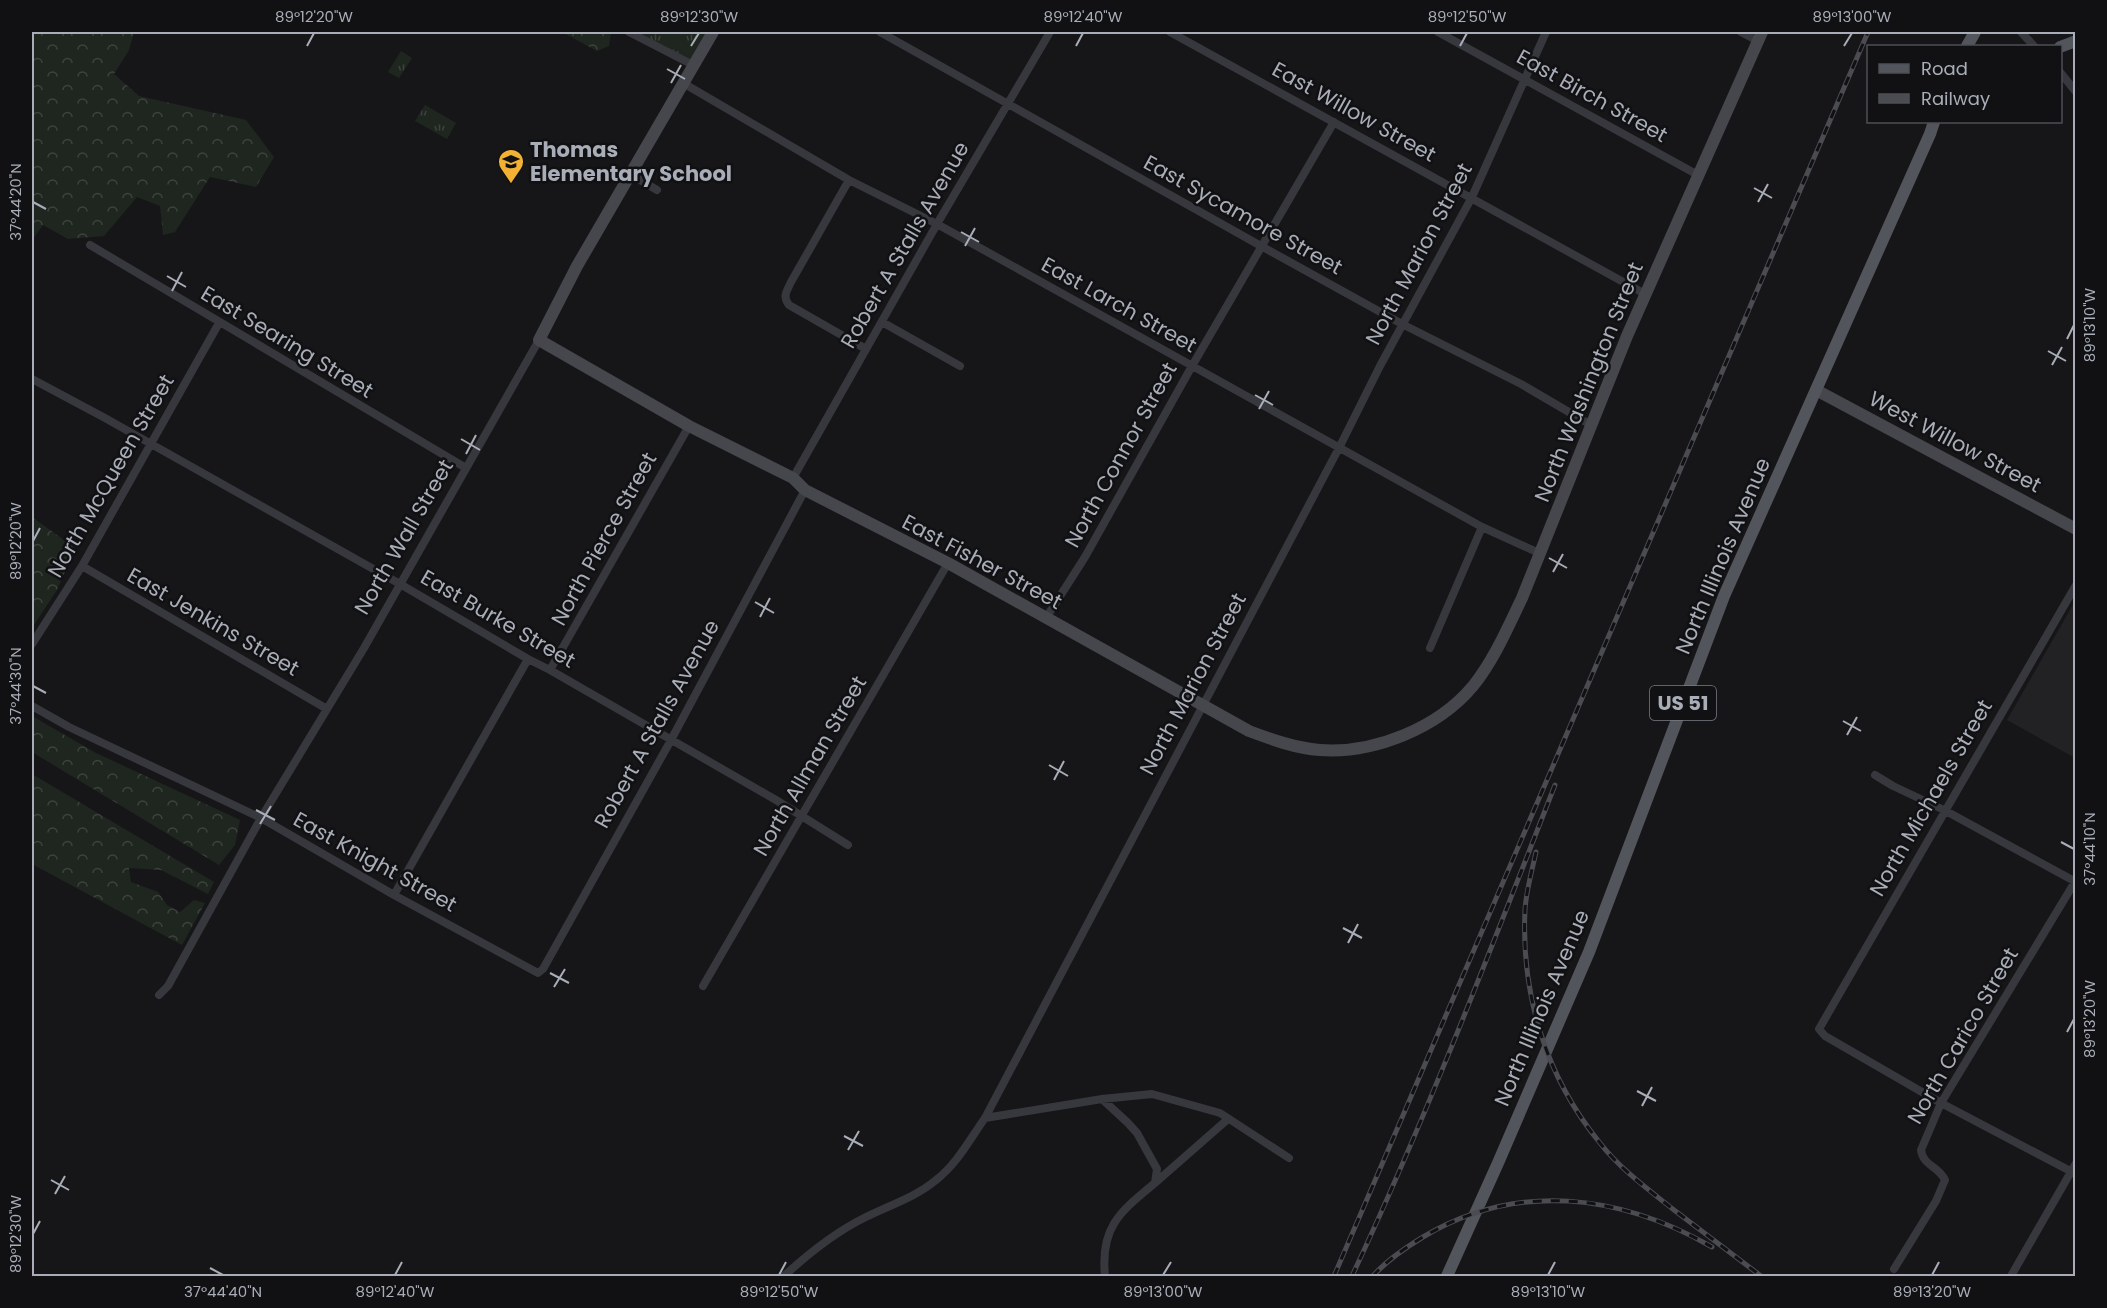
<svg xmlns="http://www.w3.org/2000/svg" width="2107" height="1308" viewBox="0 0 2107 1308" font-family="Poppins,sans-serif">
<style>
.built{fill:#222225}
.grass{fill:url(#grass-tufts)}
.forest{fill:url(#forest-crowns)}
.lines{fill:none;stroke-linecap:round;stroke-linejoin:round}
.street{stroke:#37383d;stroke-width:8}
.secondary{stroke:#45474d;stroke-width:12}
.primary{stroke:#53555c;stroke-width:12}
.rail-casing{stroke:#4a4c52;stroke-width:5}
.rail{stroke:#111113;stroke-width:3;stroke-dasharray:9;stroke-linecap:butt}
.ticks{fill:none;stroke:#a8adb8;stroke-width:2}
.labels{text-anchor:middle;stroke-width:5;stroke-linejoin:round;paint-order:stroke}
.shield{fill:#111113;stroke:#7b7e86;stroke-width:1.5}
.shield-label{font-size:20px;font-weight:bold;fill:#a8adb8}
.street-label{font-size:21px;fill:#a8adb8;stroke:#111113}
.poi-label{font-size:21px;font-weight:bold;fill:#a8adb8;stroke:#111113;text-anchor:start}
.neatline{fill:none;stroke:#a8adb8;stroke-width:2}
.ticks-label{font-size:15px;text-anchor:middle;fill:#a8adb8}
</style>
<defs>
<pattern id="grass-tufts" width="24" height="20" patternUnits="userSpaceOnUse" patternTransform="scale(1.5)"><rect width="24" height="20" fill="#1e261f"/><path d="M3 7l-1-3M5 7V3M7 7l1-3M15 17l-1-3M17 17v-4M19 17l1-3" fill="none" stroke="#3c433d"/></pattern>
<pattern id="forest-crowns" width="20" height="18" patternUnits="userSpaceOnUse" patternTransform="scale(1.5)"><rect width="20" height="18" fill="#1e261f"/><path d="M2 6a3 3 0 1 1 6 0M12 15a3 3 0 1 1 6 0" fill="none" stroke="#3c433d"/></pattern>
</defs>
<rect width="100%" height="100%" fill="#161618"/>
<path class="built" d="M 2075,601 L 2075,758 L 2007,720 Z"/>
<path class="grass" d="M 629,32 L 713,32 L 693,65 Z
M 401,51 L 412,58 L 399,78 L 388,72 Z
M 425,105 L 456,123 L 447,139 L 415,121 Z"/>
<path class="forest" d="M 32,32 L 134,32 L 129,50 L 114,74 L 139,96 L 246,120 L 274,157 L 256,187 L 210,177 L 175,232 L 163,235 L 160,206 L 137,197 L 104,236 L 68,239 L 43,225 L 32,240 Z
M 562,32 L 607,32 L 611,33 L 609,46 L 597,51 Z
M 32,517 L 75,548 L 57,590 L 32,628 Z
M 32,716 L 96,753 L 240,820 L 235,845 L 219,865 L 32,752 Z
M 32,774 L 214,882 L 208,894 L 161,870 L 129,868 L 131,882 L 158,892 L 167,905 L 180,912 L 194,900 L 205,903 L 182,945 L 32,864 Z"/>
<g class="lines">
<path class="street" d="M 629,32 L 693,65
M 880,32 L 1261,246 L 1402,324 L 1521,384 L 1591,425
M 1170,32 L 1645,294
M 1438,32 L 1698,175
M 1741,32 L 1758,41
M 2021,32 L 2034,46
M 2060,72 L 2076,92
M 683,83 L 849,180 L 937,224 L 1482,527 L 1539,553
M 630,174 L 657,190
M 849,180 L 791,282 C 787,291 782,296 789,305 L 866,349
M 90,245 L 466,468
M 882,322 L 960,366
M 32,379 L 105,418 L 400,584 L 528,659 L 550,670 L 776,800 L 848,845
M 793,478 L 937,224 L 1050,32
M 82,566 L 327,709
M 2076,585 L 1819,1029 L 1825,1036 L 1941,1103 L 2076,1174
M 1046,618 L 1085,557 L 1192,366 L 1334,122
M 32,644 L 82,566 L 219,323
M 1430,648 L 1482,527
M 550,670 L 689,426
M 32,706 L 69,727 L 261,818 L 394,895 L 538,973 L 543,969 L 671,740 L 805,490
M 1875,775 L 1893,786 L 1944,810 L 2076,882
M 394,895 L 528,659
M 703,986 L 948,563
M 159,995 L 168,986 L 261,818 L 364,648 L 539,340
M 1102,1099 L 1128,1123 L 1137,1133 L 1157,1169 L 1155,1183 C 1120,1212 1100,1227 1105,1276
M 985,1118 L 1102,1099 L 1152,1094 L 1220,1113 L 1289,1158
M 1155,1183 L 1228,1119
M 1894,1269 L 1936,1201 L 1945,1180 C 1939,1166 1923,1166 1921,1150 L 1941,1103 L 2076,880
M 784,1276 C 809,1253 835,1232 866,1217 C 890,1205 916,1197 936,1180 C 957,1164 970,1139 985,1118 L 1340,446 L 1380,366 L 1472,197 L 1546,32
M 2011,1276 L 2076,1163"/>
<path class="secondary" d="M 713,32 L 577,266 L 539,340 L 689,426 L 793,478 L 805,490 L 948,563 L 1249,731 C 1273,740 1295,748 1320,750 C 1374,754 1438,728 1473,686 C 1494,660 1508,627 1522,598 L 1627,336 L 1762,32
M 1816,390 L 2076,529"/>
<path class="primary" d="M 1967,46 L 1975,32
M 2060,47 L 2076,41
M 1447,1276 L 1498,1163 L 1589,952 L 1724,596 L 1930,134 L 1934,122"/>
<defs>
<path id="rail" d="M 1536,852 C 1532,871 1526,891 1525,910 C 1521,995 1546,1077 1600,1143 C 1620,1169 1649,1190 1674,1210 C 1703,1232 1732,1254 1761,1276
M 1334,1276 L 1868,32
M 1352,1276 C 1427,1116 1490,951 1555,785
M 1373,1276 C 1386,1261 1405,1248 1423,1237 C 1517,1181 1620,1194 1712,1247"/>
</defs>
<use href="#rail" class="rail-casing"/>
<use href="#rail" class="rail"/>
</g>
<path class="ticks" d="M 307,46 L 314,33M 691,46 L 699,33M 1076,46 L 1083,33M 1460,46 L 1467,33M 1844,46 L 1852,33M 667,69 L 685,79M 671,83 L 681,65M 1754,188 L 1772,198M 33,202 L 46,209M 1758,202 L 1768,184M 961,232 L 979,242M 965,246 L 975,228M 167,276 L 186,287M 172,291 L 182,272M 2067,339 L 2074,325M 2048,351 L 2066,361M 2052,365 L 2062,347M 1255,395 L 1273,405M 1259,409 L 1269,391M 461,439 L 480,450M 466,454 L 476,435M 33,541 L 40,528M 1549,558 L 1567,568M 1553,572 L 1563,554M 755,602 L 774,613M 760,617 L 770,598M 33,686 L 46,693M 1843,721 L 1861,731M 1847,735 L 1857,717M 1049,765 L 1068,776M 1054,780 L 1064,761M 256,810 L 275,820M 260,824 L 271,806M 2061,842 L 2074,849M 1343,928 L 1362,938M 1348,943 L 1358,924M 550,973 L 569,983M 554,987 L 565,969M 2067,1032 L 2074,1019M 1637,1091 L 1656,1101M 1642,1106 L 1652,1087M 844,1136 L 863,1146M 848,1150 L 859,1131M 51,1180 L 69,1190M 55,1194 L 65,1176M 33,1234 L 40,1221M 210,1268 L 223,1275M 395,1275 L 402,1262M 779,1275 L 786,1262M 1163,1275 L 1171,1262M 1548,1275 L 1555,1262M 1932,1275 L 1939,1262"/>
<defs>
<symbol id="school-pin" viewBox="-11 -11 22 30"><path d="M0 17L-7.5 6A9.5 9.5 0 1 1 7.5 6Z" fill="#f2b134" stroke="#111113"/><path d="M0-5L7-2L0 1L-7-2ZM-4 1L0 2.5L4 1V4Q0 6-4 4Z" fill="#111"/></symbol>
</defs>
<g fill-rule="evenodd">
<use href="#school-pin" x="496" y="147" width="30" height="40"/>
</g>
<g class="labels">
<rect class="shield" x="1650" y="686" width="66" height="34" rx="4.5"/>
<g class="shield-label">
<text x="1683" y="710">US 51</text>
</g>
<g class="street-label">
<text transform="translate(1592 96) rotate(29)" y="7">East Birch Street</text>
<text transform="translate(1354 112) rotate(29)" y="7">East Willow Street</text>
<text transform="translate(1243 215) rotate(29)" y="7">East Sycamore Street</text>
<text transform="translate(905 245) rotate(-60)" y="7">Robert A Stalls Avenue</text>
<text transform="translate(1419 254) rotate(-62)" y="7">North Marion Street</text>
<text transform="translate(1119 305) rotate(29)" y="7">East Larch Street</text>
<text transform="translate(287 342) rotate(31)" y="7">East Searing Street</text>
<text transform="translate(1589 382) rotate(-68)" y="7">North Washington Street</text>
<text transform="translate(1955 442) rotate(28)" y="7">West Willow Street</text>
<text transform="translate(1121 455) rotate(-61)" y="7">North Connor Street</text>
<text transform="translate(111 476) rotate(-60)" y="7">North McQueen Street</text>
<text transform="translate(404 537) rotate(-60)" y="7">North Wall Street</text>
<text transform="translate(604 539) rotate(-61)" y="7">North Pierce Street</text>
<text transform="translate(1723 556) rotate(-67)" y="7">North Illinois Avenue</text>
<text transform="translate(982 562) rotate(28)" y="7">East Fisher Street</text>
<text transform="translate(498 619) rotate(30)" y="7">East Burke Street</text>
<text transform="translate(213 622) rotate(30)" y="7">East Jenkins Street</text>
<text transform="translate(1193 684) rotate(-62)" y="7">North Marion Street</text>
<text transform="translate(657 724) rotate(-61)" y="7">Robert A Stalls Avenue</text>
<text transform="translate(810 766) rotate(-60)" y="7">North Allman Street</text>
<text transform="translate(1931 798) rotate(-60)" y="7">North Michaels Street</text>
<text transform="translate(375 862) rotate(29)" y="7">East Knight Street</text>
<text transform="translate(1542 1008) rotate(-67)" y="7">North Illinois Avenue</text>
<text transform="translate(1963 1036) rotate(-60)" y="7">North Carico Street</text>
</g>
<g class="poi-label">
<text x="530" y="157">Thomas<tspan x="530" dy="24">Elementary School</tspan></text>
</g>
</g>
<rect width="2107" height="1308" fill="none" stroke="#111113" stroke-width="66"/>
<rect x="1867" y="45" width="195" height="78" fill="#111113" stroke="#4d4f55" stroke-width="1.5"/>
<rect x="1879" y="64" width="30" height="9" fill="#53555c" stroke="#4d4f55" stroke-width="1.5"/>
<text x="1921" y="75" font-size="18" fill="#a8adb8">Road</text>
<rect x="1879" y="94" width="30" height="9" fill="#4a4c52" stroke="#4d4f55" stroke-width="1.5"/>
<text x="1921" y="105" font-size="18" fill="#a8adb8">Railway</text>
<rect x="33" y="33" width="2041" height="1242" class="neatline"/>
<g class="ticks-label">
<text x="314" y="22">89°12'20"W</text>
<text x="699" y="22">89°12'30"W</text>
<text x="1083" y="22">89°12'40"W</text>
<text x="1467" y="22">89°12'50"W</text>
<text x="1852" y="22">89°13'00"W</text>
<text transform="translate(16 202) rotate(-90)" y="5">37°44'20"N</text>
<text transform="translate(2090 325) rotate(-90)" y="5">89°13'10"W</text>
<text transform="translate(16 541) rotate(-90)" y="5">89°12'20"W</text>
<text transform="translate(16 686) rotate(-90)" y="5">37°44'30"N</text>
<text transform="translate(2090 849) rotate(-90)" y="5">37°44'10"N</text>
<text transform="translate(2090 1019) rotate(-90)" y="5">89°13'20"W</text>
<text transform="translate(16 1234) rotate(-90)" y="5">89°12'30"W</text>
<text x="223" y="1297">37°44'40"N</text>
<text x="395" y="1297">89°12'40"W</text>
<text x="779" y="1297">89°12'50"W</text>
<text x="1163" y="1297">89°13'00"W</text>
<text x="1548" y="1297">89°13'10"W</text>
<text x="1932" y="1297">89°13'20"W</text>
</g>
</svg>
